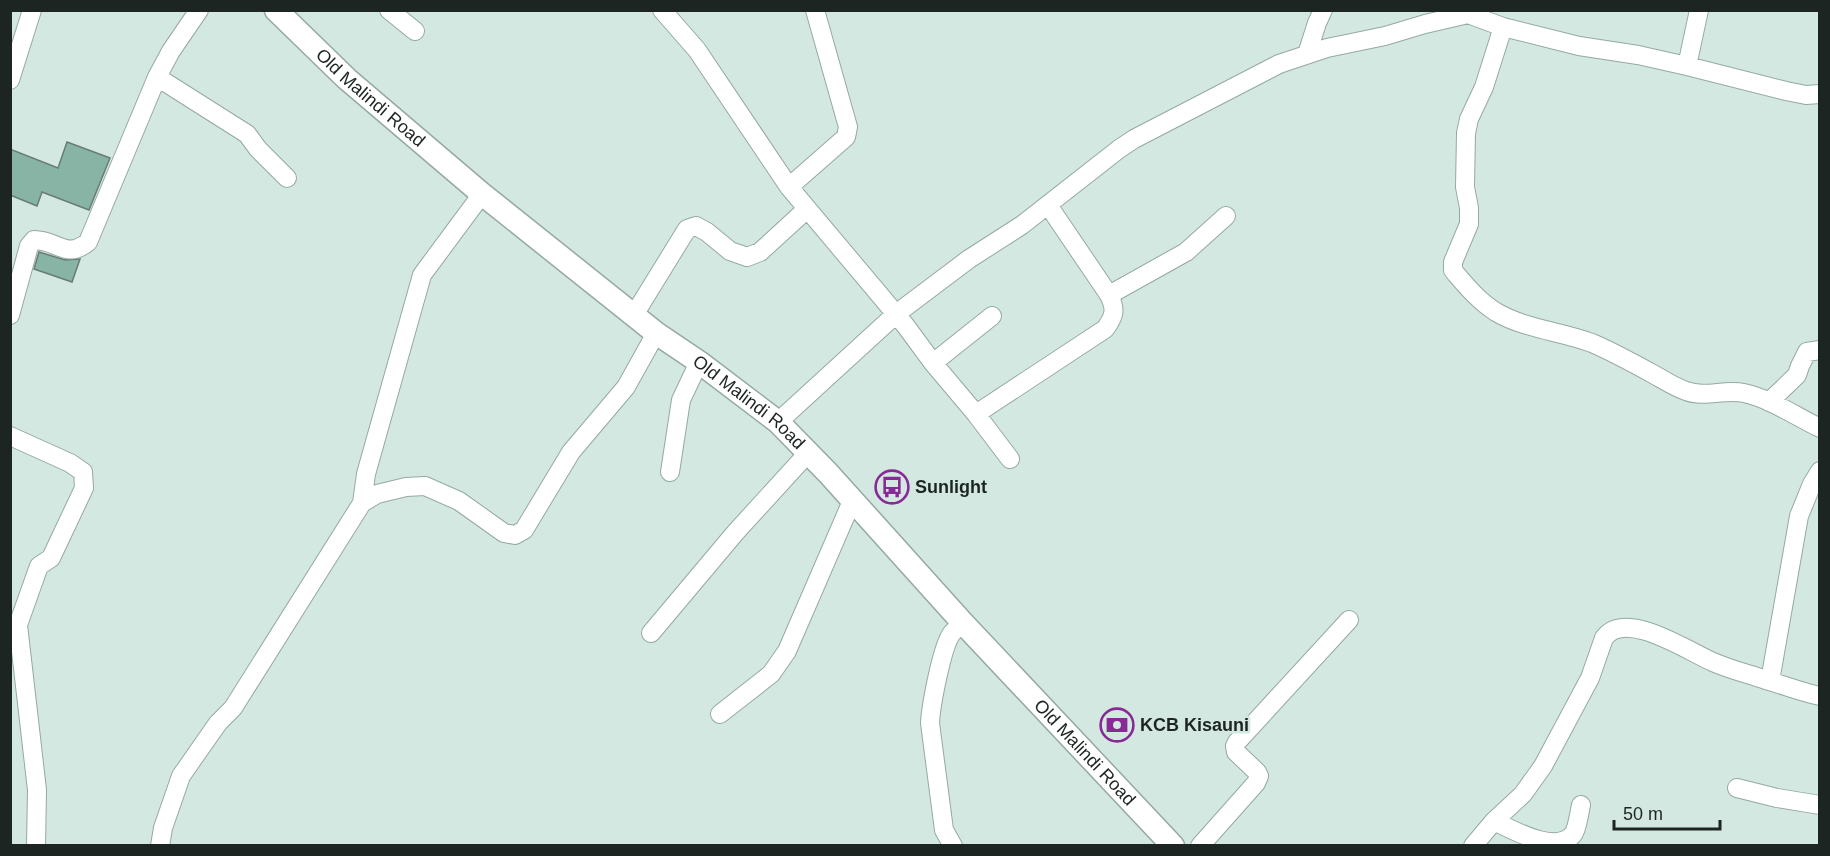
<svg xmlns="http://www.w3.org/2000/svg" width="1830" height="856" viewBox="0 0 1830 856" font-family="Helvetica,sans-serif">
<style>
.building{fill:#87b4a5;stroke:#687c75;stroke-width:1.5}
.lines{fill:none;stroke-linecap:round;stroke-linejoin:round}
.minor-casing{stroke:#94a9a1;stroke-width:20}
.major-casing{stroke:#94a9a1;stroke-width:25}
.minor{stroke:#fff;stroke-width:18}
.major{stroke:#fff;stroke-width:22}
.labels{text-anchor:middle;stroke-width:5;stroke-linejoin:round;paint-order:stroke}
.street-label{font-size:18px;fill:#1d2522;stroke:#d3e8e1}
.poi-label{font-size:18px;font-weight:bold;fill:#1d2522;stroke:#d3e8e1;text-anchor:start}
</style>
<rect width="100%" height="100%" fill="#d3e8e1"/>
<path class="building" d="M 67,142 L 110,158 L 89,210 L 42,192 L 37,206 L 10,195 L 10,149 L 58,168 Z
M 39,252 L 65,260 L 80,259 L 72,282 L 34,269 Z"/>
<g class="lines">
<defs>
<path id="minor" d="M 389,10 L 415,31
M 662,10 L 697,50 L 789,187 L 905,325 L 933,363 L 976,414 L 1010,459
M 1503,27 L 1484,87 L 1469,119 L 1466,133 L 1465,187 L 1469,208 L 1469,224 L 1453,262 L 1453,270 L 1456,274 C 1468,288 1480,302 1496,312 C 1525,329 1560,331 1592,343 C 1613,352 1633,363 1653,374 C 1664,380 1674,387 1686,391 C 1705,398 1724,389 1744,393 C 1771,399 1795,416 1820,428
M 1307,54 L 1317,23 L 1323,10
M 1687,66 L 1699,10
M 157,77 L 247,134 L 258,149 L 287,178
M 10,80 L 32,10
M 789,187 L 846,137 L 848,127 L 815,10
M 1109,295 L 1186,252 L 1226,216
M 10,315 L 29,246 L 34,240 C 58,240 66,260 88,242 L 157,77 L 171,51 L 199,10
M 634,315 L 687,229 L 696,226 L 707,232 L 730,251 L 747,257 L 760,252 L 807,209
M 933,363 L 992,316
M 1769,402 L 1797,375 L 1800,366 L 1807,352 L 1820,350
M 976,414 L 1105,329 C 1115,316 1116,309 1109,295 L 1048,205
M 778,422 L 896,314 L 969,259 L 1022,225 L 1119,149 L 1134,139 L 1279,64 L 1327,48 L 1385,36 L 1425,24 L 1468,14 L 1503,27 L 1579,46 L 1638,55 L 1687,66 L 1786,91 L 1806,95 L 1820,94
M 10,436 L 70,463 L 83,472 L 84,488 L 51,558 L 39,566 L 18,625 L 37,790 L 36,846
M 670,472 L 681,400 L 699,362
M 362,503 L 377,494 L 406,487 L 425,486 L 459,501 L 504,533 L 515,535 L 524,530 L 571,452 L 626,387 L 656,333
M 651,633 L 735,533 L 808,453
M 1770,681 L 1799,516 L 1812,484 L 1820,471
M 720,714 L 771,674 L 787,651 L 852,501
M 1737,788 L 1777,798 L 1820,805
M 1494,821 C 1513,830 1558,856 1574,833 C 1578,825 1579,814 1581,805
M 160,846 L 163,828 L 181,776 L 218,723 L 233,708 L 362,503 L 366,474 L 422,275 L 482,194
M 953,846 L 944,830 L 930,723 C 931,705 942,646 952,633 C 955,630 959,626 963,623
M 1200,846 L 1256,783 L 1259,776 L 1257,772 L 1236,752 L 1235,746 L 1237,742 L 1349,620
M 1473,846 L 1494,821 L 1523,794 L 1543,766 L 1590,678 L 1604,638 C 1625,608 1689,652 1713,662 C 1731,670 1749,674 1766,680 C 1784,685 1801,692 1820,696"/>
<g id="major">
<path id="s1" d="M 276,10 L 347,79 L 482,194 L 656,333 L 699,362 L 778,422 L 828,473 L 963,623 L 1173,846"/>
</g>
</defs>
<use href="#minor" class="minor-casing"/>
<use href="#major" class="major-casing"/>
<use href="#minor" class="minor"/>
<use href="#major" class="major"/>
</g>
<defs>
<symbol id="bus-ring" viewBox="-11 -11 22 22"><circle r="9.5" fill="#d3e8e1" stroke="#872a95" stroke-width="1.5"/><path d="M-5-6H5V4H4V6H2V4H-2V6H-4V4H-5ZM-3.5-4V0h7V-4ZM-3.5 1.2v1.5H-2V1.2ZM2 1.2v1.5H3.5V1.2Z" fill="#872a95"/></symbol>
<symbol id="bank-ring" viewBox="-11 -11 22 22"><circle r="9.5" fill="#d3e8e1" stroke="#872a95" stroke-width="1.5"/><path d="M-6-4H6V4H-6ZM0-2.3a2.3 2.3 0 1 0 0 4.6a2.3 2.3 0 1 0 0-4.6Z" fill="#872a95"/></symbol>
</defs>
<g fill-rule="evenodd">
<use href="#bus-ring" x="873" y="468" width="38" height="38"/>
<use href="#bank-ring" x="1098" y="706" width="38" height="38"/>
</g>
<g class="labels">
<g class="street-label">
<text dy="6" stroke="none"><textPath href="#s1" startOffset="129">Old Malindi Road</textPath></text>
<text dy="6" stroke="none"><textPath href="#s1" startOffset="615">Old Malindi Road</textPath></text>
<text dy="6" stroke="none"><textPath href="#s1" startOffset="1101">Old Malindi Road</textPath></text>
</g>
<g class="poi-label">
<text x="915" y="493">Sunlight</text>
<text x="1140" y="731">KCB Kisauni</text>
</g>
</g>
<rect width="1830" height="856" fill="none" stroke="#1d2522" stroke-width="24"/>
<path d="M1614 820v9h106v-9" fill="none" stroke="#1d2522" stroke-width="3"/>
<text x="1623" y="820" font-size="18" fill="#1d2522" stroke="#d3e8e1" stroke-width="4.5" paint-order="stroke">50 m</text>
</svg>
